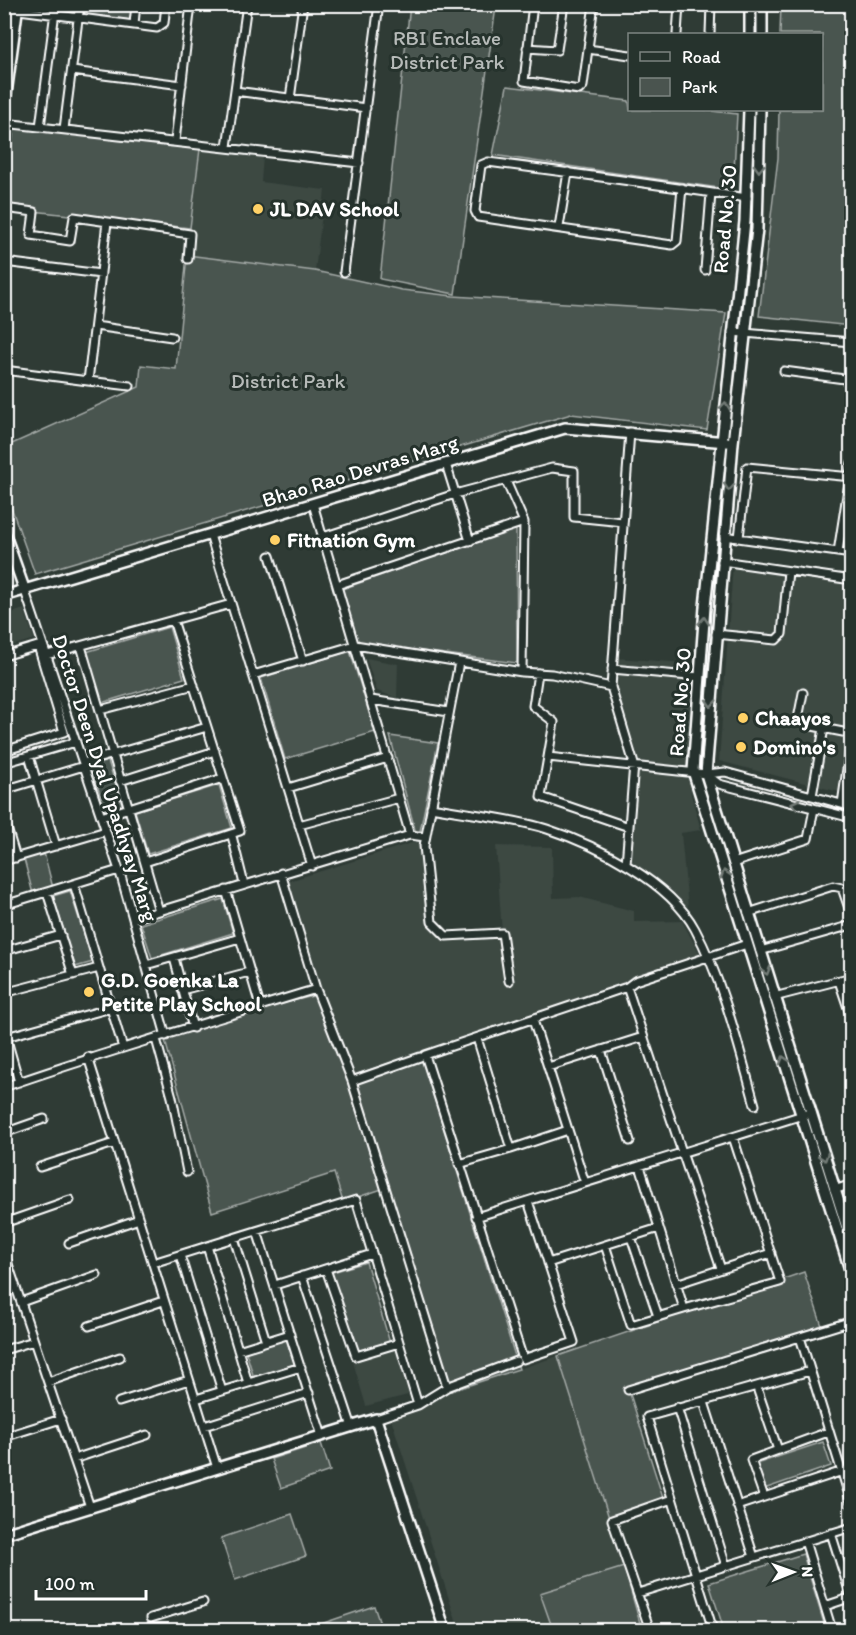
<svg xmlns="http://www.w3.org/2000/svg" width="856" height="1635" viewBox="0 0 856 1635" font-family="Itim,sans-serif">
<style>
.built{fill:#3c4842}
.green{fill:#4a544f;stroke:#a4aaa7;stroke-width:1.5}
.lines{fill:none;stroke-linecap:round;stroke-linejoin:round}
.street-casing{stroke:#fff;stroke-width:11}
.secondary-casing{stroke:#fff;stroke-width:14}
.street{stroke:#26332d;stroke-width:7}
.secondary{stroke:#26332d;stroke-width:9}
.oneway{stroke:#727a76}
.poi-dot{fill:#ffd166;stroke:#26332d;stroke-width:2}
.labels{text-anchor:middle;stroke-width:6;stroke-linejoin:round;paint-order:stroke}
.park-label{font-size:21px;fill:#b7bbb9;stroke:#26332d}
.poi-label{font-size:21px;font-weight:bold;fill:#fff;stroke:#26332d;text-anchor:start}
.street-label{font-size:21px;fill:#fff;stroke:#26332d}
</style>
<rect width="100%" height="100%" fill="#2f3b35"/>
<filter id="ink" filterUnits="userSpaceOnUse"><feTurbulence type="fractalNoise" baseFrequency=".0167" numOctaves="2"/><feDisplacementMap in="SourceGraphic" scale="12" xChannelSelector="R" yChannelSelector="G"/><feConvolveMatrix kernelMatrix="1 2 1 2 8 2 1 2 1" color-interpolation-filters="sRGB"/></filter>
<g filter="url(#ink)">
<path class="built" d="M 200,149 L 263,157 L 261,182 L 325,190 L 315,271 L 187,255 Z
M 733,564 L 851,580 L 851,795 L 719,761 Z
M 24,609 L 34,639 L 5,648 L 5,615 Z
M 366,658 L 398,664 L 397,698 L 377,691 Z
M 615,658 L 688,663 L 691,794 L 701,830 L 681,833 L 688,907 L 632,864 L 631,761 L 608,678 Z
M 418,841 L 424,888 L 437,934 L 502,934 L 496,846 L 552,847 L 553,898 L 579,897 L 634,911 L 634,922 L 682,921 L 701,956 L 348,1078 L 289,881 Z
M 402,1340 L 419,1392 L 366,1406 L 351,1355 Z
M 558,1356 L 624,1567 L 541,1593 L 553,1630 L 459,1630 L 389,1412 Z"/>
<path class="green" d="M 86,5 L 133,5 L 131,20 L 84,14 Z
M 474,5 L 496,7 L 455,294 L 380,279 L 410,5 Z
M 781,5 L 851,5 L 851,326 L 759,316 L 778,158 L 779,110 L 822,110 L 822,34 L 780,34 Z
M 507,86 L 629,101 L 630,110 L 703,110 L 737,114 L 733,190 L 493,155 Z
M 14,127 L 200,149 L 190,228 L 5,208 Z
M 187,255 L 315,271 L 402,290 L 453,296 L 726,313 L 707,430 L 571,414 L 35,574 L 5,490 L 5,447 L 139,387 L 141,365 L 176,369 Z
M 516,528 L 517,663 L 358,643 L 342,589 Z
M 4,535 L 19,572 L 5,577 L 4,577 Z
M 169,627 L 184,678 L 101,703 L 86,652 Z
M 350,651 L 375,732 L 285,759 L 261,678 Z
M 390,736 L 438,743 L 418,841 Z
M 108,761 L 122,804 L 105,810 L 91,766 Z
M 219,785 L 232,828 L 148,854 L 135,811 Z
M 44,853 L 53,888 L 33,894 L 24,859 Z
M 70,891 L 93,962 L 75,967 L 53,896 Z
M 223,899 L 233,933 L 152,958 L 141,924 Z
M 321,994 L 348,1077 L 420,1053 L 519,1369 L 451,1391 L 385,1188 L 343,1202 L 334,1173 L 212,1212 L 163,1033 Z
M 366,1262 L 390,1343 L 351,1355 L 326,1274 Z
M 804,1272 L 823,1329 L 630,1394 L 663,1498 L 609,1518 L 558,1356 Z
M 286,1339 L 295,1364 L 254,1378 L 246,1352 Z
M 823,1442 L 831,1466 L 764,1489 L 756,1464 Z
M 321,1443 L 330,1471 L 281,1488 L 271,1459 Z
M 292,1514 L 306,1556 L 235,1580 L 221,1538 Z
M 803,1554 L 826,1630 L 724,1630 L 709,1583 Z
M 624,1567 L 642,1630 L 553,1630 L 540,1593 Z
M 374,1606 L 382,1630 L 303,1630 Z"/>
<g class="lines">
<defs>
<path id="street" d="M 533,4 L 524,81 L 579,90 L 583,86 L 594,4
M 4,8 L 157,28 L 164,23 L 166,4
M 134,24 L 136,4
M 677,34 L 679,4
M 710,34 L 711,4
M 527,48 L 557,50 L 564,4
M 588,49 L 630,55
M 72,71 L 182,85
M 235,91 L 366,108
M 290,99 L 303,4
M 4,123 L 359,163
M 40,127 L 56,4
M 64,129 L 80,4
M 175,141 L 191,4
M 227,147 L 247,4
M 682,188 L 677,241 L 672,245 L 478,217 L 475,211 L 481,165 L 488,162 C 574,173 660,185 747,198
M 4,208 L 34,212 L 31,235 L 70,241 L 74,217 L 190,234 L 188,259
M 559,227 L 568,172
M 4,262 L 101,274
M 705,270 L 711,193
M 344,272 L 379,4
M 95,326 L 172,337
M 732,332 L 852,342
M 4,370 L 88,381 L 107,222
M 784,371 L 852,380
M 88,381 L 130,386
M 446,464 L 470,541
M 506,481 L 524,522 L 522,672
M 313,504 L 410,835
M 210,535 L 312,866
M 724,536 L 852,554
M 323,537 L 455,494 L 552,468 L 574,471 L 574,517 L 623,522
M 739,538 L 747,467 L 852,477
M 838,552 L 852,463
M 270,556 L 303,661
M 722,561 L 852,580
M 337,585 L 524,522
M 25,591 L 121,876 L 166,1036
M 716,634 L 776,640 L 782,634 L 788,571
M 81,646 L 159,911
M 47,655 L 231,604
M 4,656 L 41,645
M 459,662 L 424,846 L 432,922 L 446,936 L 502,933 L 509,981
M 612,669 L 700,677
M 538,673 L 533,706 L 554,722 L 548,757 L 706,774 L 725,772 L 852,807
M 253,675 L 355,645 L 522,672 L 552,674 L 611,687
M 803,693 L 798,719 L 807,725 L 848,733 L 851,741 L 842,804
M 371,700 L 449,712
M 100,710 L 194,685
M 4,751 L 64,732 L 38,646
M 29,756 L 56,846
M 548,757 L 541,797 L 629,827
M 4,763 L 76,742
M 83,763 L 207,727
M 706,774 L 719,784 L 852,818
M 120,781 L 215,751
M 288,788 L 388,758
M 4,790 L 84,766
M 812,796 L 824,728
M 431,807 C 467,814 513,818 547,829 C 596,845 669,881 695,929 C 723,981 739,1048 755,1105
M 101,817 L 223,778
M 4,818 L 16,858
M 299,825 L 399,798
M 232,836 L 244,884
M 4,861 L 106,831
M 145,862 L 240,831 L 173,620
M 733,863 L 808,839 L 814,809
M 626,864 L 634,764 L 611,687 L 630,432
M 281,873 L 316,989 L 352,1081 L 447,1387
M 74,884 L 123,1048
M 226,890 L 260,1006
M 47,892 L 73,975
M 4,905 L 119,870
M 748,913 L 833,886 L 842,888 L 852,917
M 133,919 L 410,835 L 425,837
M 4,951 L 61,935
M 760,951 L 852,925
M 174,958 L 193,1028
M 146,965 L 240,938
M 839,981 L 852,1020
M 627,987 L 721,1269
M 182,990 L 249,972
M 4,993 L 99,968
M 774,997 L 852,977
M 533,1020 L 585,1183
M 5,1033 L 19,1082
M 6,1037 L 111,1008
M 156,1039 L 172,1097 L 187,1172
M 601,1050 L 630,1141
M 88,1057 L 217,1468
M 548,1067 L 643,1037
M 352,1081 L 420,1057
M 4,1087 C 107,1051 212,1021 316,989
M 4,1133 L 44,1119
M 511,1149 L 568,1130
M 459,1164 L 511,1149 L 477,1038
M 640,1166 L 684,1309 L 780,1282 L 733,1137
M 40,1167 L 114,1143
M 834,1190 L 852,1184
M 528,1201 L 574,1342 L 523,1359 L 425,1055 L 627,987 L 635,981 L 747,944
M 476,1217 L 806,1114
M 4,1223 L 70,1200
M 257,1231 L 322,1436
M 631,1237 L 658,1316
M 234,1238 L 266,1341
M 69,1243 L 139,1219
M 605,1245 L 631,1325 L 684,1309
M 207,1246 L 248,1383
M 4,1252 L 90,1507
M 180,1255 L 222,1391
M 153,1263 L 356,1200 L 418,1405
M 548,1263 L 659,1228
M 326,1269 L 356,1356 L 399,1343
M 302,1276 L 352,1427
M 676,1284 L 771,1253
M 275,1285 L 372,1254
M 21,1302 L 97,1275
M 89,1326 L 163,1301
M 800,1337 L 852,1505
M 4,1350 L 34,1341
M 238,1350 L 290,1334
M 48,1382 L 120,1357
M 757,1388 L 778,1450
M 628,1390 L 852,1321
M 196,1399 L 301,1367
M 119,1402 L 189,1380
M 704,1402 L 754,1557
M 677,1407 L 726,1566
M 376,1419 L 418,1405 L 447,1387 L 516,1361
M 204,1426 L 309,1393
M 7,1436 L 61,1419
M 74,1459 L 147,1435
M 764,1497 L 751,1460 L 828,1432
M 737,1506 L 852,1468
M 831,1533 L 852,1600
M 805,1541 L 832,1630
M 638,1593 L 852,1527
M 825,1606 L 852,1597
M 151,1618 L 203,1602
M 650,1630 L 612,1520 L 672,1499
M 713,1630 L 647,1417 L 810,1371"/>
<path id="secondary" d="M 750,34 L 750,4
M 762,34 L 762,4
M 4,109 L 18,4
M 749,110 L 745,221 L 705,607 L 693,771 L 852,1276
M 760,110 L 757,229 L 733,443 L 706,774 L 852,1244
M 4,532 L 25,591
M 4,596 L 565,428 L 727,442
M 4,1534 L 376,1419 L 445,1630"/>
</defs>
<use href="#street" class="street-casing"/>
<use href="#secondary" class="secondary-casing"/>
<use href="#street" class="street"/>
<use href="#secondary" class="secondary"/>
</g>
<defs><path id="oneway-chevron" d="M-2-3.5L2.5 0L-2 3.5" fill="none" stroke-width="1.6" stroke-linecap="round" stroke-linejoin="round" transform="scale(1.5)"/></defs>
<g class="oneway">
<use href="#oneway-chevron" transform="translate(759 168) rotate(91)"/>
<use href="#oneway-chevron" transform="translate(725 406) rotate(-84)"/>
<use href="#oneway-chevron" transform="translate(729 487) rotate(95)"/>
<use href="#oneway-chevron" transform="translate(704 621) rotate(-86)"/>
<use href="#oneway-chevron" transform="translate(711 703) rotate(94)"/>
<use href="#oneway-chevron" transform="translate(795 804) rotate(-166)"/>
<use href="#oneway-chevron" transform="translate(725 874) rotate(-107)"/>
<use href="#oneway-chevron" transform="translate(766 971) rotate(73)"/>
<use href="#oneway-chevron" transform="translate(784 1060) rotate(-107)"/>
<use href="#oneway-chevron" transform="translate(824 1157) rotate(72)"/>
</g>
</g>
<g class="poi-dot">
<circle cx="258" cy="209" r="6"/>
<circle cx="275" cy="540" r="6"/>
<circle cx="743" cy="718" r="6"/>
<circle cx="741" cy="747" r="6"/>
<circle cx="89" cy="992" r="6"/>
</g>
<g class="labels">
<g class="park-label">
<text x="447" y="45">RBI Enclave<tspan x="447" dy="24">District Park</tspan></text>
<text x="288" y="388">District Park</text>
</g>
<g class="poi-label">
<text x="270" y="216">JL DAV School</text>
<text x="287" y="547">Fitnation Gym</text>
<text x="755" y="725">Chaayos</text>
<text x="753" y="754">Domino's</text>
<text x="101" y="987">G.D. Goenka La<tspan x="101" dy="24">Petite Play School</tspan></text>
</g>
<g class="street-label">
<text transform="translate(725 219) rotate(-85)" y="7">Road No. 30</text>
<text transform="translate(360 471) rotate(-17)" y="7">Bhao Rao Devras Marg</text>
<text transform="translate(680 702) rotate(-86)" y="7">Road No. 30</text>
<text transform="translate(105 778) rotate(72)" y="7">Doctor Deen Dyal Upadhyay Marg</text>
</g>
</g>
<rect width="856" height="1635" fill="none" stroke="#26332d" stroke-width="24"/>
<rect x="12" y="12" width="832" height="1611" fill="none" stroke="#fff" stroke-width="2" filter="url(#ink)"/>
<rect x="628" y="33" width="195" height="78" fill="#26332d" stroke="#7d8581" stroke-width="1.5"/>
<rect x="640" y="52" width="30" height="9" fill="#26332d" stroke="#7d8581" stroke-width="1.5"/>
<text x="682" y="63" font-size="18" fill="#ffffff">Road</text>
<rect x="640" y="78" width="30" height="18" fill="#4a544f" stroke="#7d8581" stroke-width="1.5"/>
<text x="682" y="93" font-size="18" fill="#ffffff">Park</text>
<g transform="translate(793 1572) rotate(89)" stroke="#26332d" stroke-width="4.5" paint-order="stroke">
<path d="M0-4.5L10 22L0 15L-10 22Z" fill="#ffffff"/>
<text y="-9" font-size="16" font-weight="bold" text-anchor="middle" fill="#ffffff">N</text>
</g>
<path d="M36 1590v9h110v-9" fill="none" stroke="#ffffff" stroke-width="3"/>
<text x="45" y="1590" font-size="18" fill="#ffffff" stroke="#26332d" stroke-width="4.5" paint-order="stroke">100 m</text>
</svg>
